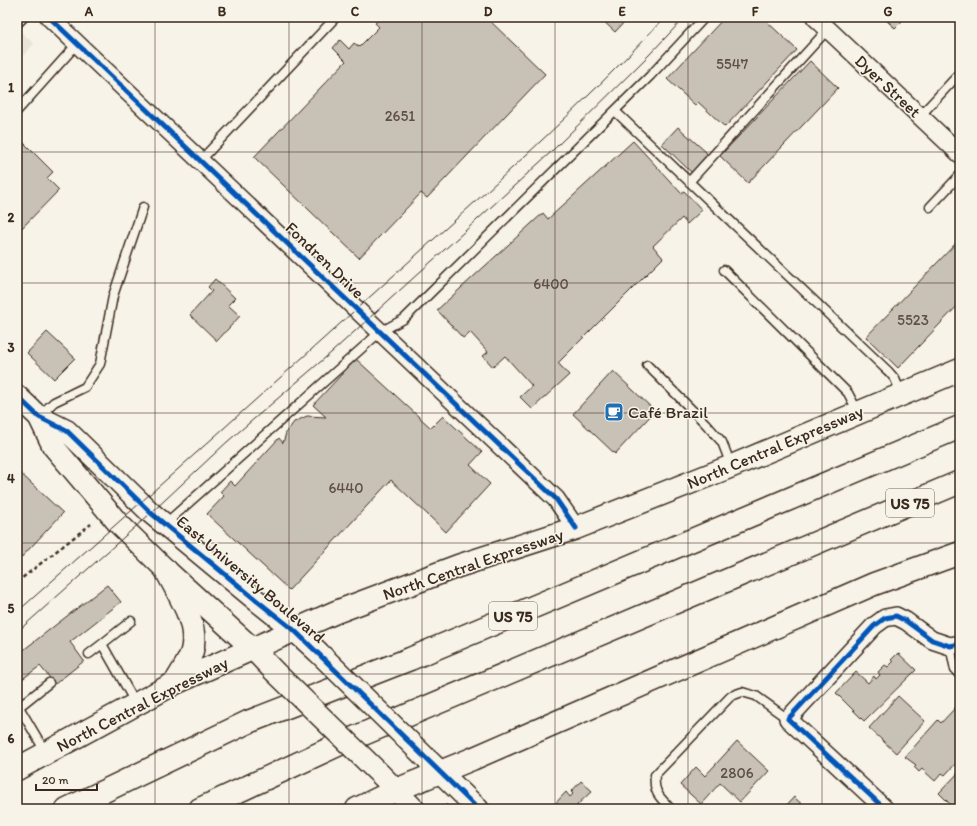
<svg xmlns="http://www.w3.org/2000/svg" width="977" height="826" viewBox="0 0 977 826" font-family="Itim,sans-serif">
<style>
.built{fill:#e9e4d9}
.building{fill:#c8c1b6;stroke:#3b2a1e}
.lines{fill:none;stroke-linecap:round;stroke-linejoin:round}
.service-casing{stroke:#3b2a1e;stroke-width:11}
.minor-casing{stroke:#3b2a1e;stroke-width:20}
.tertiary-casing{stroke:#3b2a1e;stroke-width:24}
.secondary-casing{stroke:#3b2a1e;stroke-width:25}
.motorway-casing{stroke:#3b2a1e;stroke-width:25}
.path{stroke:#3b2a1e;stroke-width:2.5;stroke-dasharray:4 3;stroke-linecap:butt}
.service{stroke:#f7f3e8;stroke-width:8}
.minor{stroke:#f7f3e8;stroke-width:17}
.tertiary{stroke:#f7f3e8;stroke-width:21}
.secondary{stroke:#f7f3e8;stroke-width:22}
.motorway{stroke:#f7f3e8;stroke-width:22}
.tram{stroke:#3b2a1e;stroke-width:1}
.tertiary-bridge-casing{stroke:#3b2a1e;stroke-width:24;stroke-linecap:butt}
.tertiary-bridge{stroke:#f7f3e8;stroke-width:21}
.cycleway-casing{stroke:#f7f3e8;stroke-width:8}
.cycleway{stroke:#0057b8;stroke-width:5}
.grid{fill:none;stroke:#3b2a1e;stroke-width:1;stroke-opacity:0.55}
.labels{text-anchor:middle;stroke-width:3;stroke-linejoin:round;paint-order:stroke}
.number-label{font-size:15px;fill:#5e5044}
.shield{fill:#f7f3e8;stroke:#73665b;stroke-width:1}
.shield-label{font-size:16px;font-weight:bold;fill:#3b2a1e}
.street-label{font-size:17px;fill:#3b2a1e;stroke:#f7f3e8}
.poi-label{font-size:17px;fill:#3b2a1e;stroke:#f7f3e8;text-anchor:start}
.neatline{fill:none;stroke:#3b2a1e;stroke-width:1.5}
.grid-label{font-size:13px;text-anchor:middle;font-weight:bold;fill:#3b2a1e}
</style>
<rect width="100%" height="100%" fill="#f7f3e8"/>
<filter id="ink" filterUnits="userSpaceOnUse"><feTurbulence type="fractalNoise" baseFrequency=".025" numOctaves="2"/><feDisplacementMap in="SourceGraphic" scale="8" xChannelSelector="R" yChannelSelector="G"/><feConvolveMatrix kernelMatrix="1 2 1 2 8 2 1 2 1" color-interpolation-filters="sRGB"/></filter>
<g filter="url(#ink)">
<path class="built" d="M 17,28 L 34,44 L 17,62 Z"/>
<path class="building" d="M 382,17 L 385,19 L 388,17 L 486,17 L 545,74 L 427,198 L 421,193 L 359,258 L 254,157 L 346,61 L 333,48 L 340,40 L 349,49 L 354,43 L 359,47 L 379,27 L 375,23 Z
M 599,17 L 629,17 L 615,32 Z
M 725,17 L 762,17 L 797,50 L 725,127 L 698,102 L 695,105 L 667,79 Z
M 883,17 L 906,17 L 895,28 Z
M 883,17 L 906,17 L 895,28 Z
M 810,61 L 838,88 L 748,183 L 720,156 Z
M 678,127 L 706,152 L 708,158 L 693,174 L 662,144 Z
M 17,136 L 53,172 L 47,178 L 59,190 L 17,233 Z
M 633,141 L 681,193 L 684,191 L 702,210 L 687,224 L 682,218 L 653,246 L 663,258 L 558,363 L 569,375 L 532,409 L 520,397 L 532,386 L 505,356 L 493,367 L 483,356 L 488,352 L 470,332 L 463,338 L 437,310 L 543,213 L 548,219 Z
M 960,239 L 960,303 L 898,368 L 866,337 Z
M 215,279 L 235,298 L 228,305 L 240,316 L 217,341 L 190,315 L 212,291 L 208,287 Z
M 47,332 L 75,358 L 54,379 L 27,353 Z
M 356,359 L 431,428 L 443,416 L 482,452 L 470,465 L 490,484 L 446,532 L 391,480 L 289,590 L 207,514 L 224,496 L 220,492 L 230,481 L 235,486 L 279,438 L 283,443 L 286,433 L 294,422 L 307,416 L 326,417 L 313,405 Z
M 613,371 L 655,411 L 615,454 L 573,414 Z
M 17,470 L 63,513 L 17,562 Z
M 107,585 L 121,602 L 70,642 L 84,661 L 55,684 L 40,666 L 17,683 L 17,655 Z
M 898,653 L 916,670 L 864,721 L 836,693 L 856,672 L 868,683 L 874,676 L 876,679 L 880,675 L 878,672 L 885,665 L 888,667 L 893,662 L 891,660 Z
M 898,696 L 925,721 L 896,753 L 869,728 Z
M 956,707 L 960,711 L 960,736 L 958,738 L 960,739 L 960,759 L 945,775 L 942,773 L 935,781 L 922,769 L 919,772 L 914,767 L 916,765 L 905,757 L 938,720 L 941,723 Z
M 737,741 L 769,771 L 740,802 L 720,783 L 701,804 L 680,785 L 696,767 L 705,776 Z
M 960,771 L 960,809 L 955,809 L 939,793 Z
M 581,781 L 592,791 L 577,805 L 581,809 L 550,809 L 566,792 L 570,797 L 573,794 L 571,792 Z
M 794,797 L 807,809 L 783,809 Z"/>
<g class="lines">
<defs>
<path id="service" d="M 17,24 L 24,17
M 17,111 L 77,44
M 615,111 L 889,372 L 895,379 L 901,393
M 920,116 L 960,73
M 200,161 L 336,17
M 689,182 L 828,29
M 930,207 L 960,175
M 724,270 L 848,393 L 858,412
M 647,365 L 705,423 L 722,442 L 731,465
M 39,416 L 54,402 L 85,387 L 100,364 L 113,296 L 143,207
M 165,524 L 380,332 L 404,319 L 650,76 L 705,17
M 102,644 L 131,621
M 950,646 L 955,670 L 960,675
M 89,654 L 102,644 L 136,704
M 46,753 L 19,707 L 49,683
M 671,809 C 659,797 653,792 655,775 L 731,696 L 742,692 L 756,696 L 788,719"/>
<path id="minor" d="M 49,17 L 556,499 L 576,528
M 815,17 L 960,154
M 885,809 L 788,719 L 874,626 L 885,618 L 896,616 L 906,621 L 932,640 L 950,646 L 960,644"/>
<path id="tertiary" d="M 17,396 L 39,417 L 67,431 L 151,513 L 256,600 L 295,631 L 317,651
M 39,417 L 53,446 L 118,523 L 166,570 L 253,649 L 274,671
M 428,760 L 478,809
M 384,778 L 414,809"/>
<path id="secondary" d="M 166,570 C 178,594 199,623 192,651 C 189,662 181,673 175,683
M 17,769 L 175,683 L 336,612 L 458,566 L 576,528 L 732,466 L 960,370
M 357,809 L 396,790 L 472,759 L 874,584 L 960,553"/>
<path id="motorway" d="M 67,809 L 248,722 L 410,659 L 960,427
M 200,809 L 342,743 L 960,482"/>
</defs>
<use href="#service" class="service-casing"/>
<use href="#minor" class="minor-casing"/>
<use href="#tertiary" class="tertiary-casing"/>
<use href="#secondary" class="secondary-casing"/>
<use href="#motorway" class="motorway-casing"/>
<path class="path" d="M 17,582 L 91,524
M 440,809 L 447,805"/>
<use href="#service" class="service"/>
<use href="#minor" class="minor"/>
<use href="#tertiary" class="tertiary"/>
<use href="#secondary" class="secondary"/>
<use href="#motorway" class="motorway"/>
<path class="tram" d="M 17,612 C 143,501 268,389 393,276 C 486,192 580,109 665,17
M 17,632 L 151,513 L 227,442 L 332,352 L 465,231 L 551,152 L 649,55 L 685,17"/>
<defs>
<path id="tertiary-bridge" d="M 317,651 L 425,757
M 274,671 L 382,776"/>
</defs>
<use href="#tertiary-bridge" class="tertiary-bridge-casing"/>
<use href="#tertiary-bridge" class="tertiary-bridge"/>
<defs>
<path id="cycleway" d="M 49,17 L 556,499 L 576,528
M 17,396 L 39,417 L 67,431 L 151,513 L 256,600 L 295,631 L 478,809
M 885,809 L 788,719 L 874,626 L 885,618 L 896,616 L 906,621 L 932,640 L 950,646 L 960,644"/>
</defs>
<use href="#cycleway" class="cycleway-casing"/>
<use href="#cycleway" class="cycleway"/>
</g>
</g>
<path class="grid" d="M 155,17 L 155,809M 289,17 L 289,809M 422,17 L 422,809M 555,17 L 555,809M 688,17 L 688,809M 822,17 L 822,809M 17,152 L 960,152M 17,283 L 960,283M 17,413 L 960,413M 17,543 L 960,543M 17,674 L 960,674"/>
<defs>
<symbol id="cafe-square" viewBox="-11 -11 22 22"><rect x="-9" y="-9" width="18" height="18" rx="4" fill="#1f6fb2" stroke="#f7f3e8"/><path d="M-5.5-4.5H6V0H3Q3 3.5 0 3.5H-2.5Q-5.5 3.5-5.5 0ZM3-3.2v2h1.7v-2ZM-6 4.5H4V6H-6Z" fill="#fff"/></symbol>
</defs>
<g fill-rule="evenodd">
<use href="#cafe-square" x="603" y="401" width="22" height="22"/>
</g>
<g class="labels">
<g class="number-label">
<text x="732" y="69">5547</text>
<text x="400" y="121">2651</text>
<text x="551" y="289">6400</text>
<text x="913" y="325">5523</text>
<text x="346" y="493">6440</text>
<text x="737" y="778">2806</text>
</g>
<g class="shield">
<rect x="886" y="489" width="48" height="28" rx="3"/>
<rect x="489" y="602" width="48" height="28" rx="3"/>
</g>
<g class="shield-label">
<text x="910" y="509">US 75</text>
<text x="513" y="622">US 75</text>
</g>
<g class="street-label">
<text transform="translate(888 86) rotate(43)" y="6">Dyer Street</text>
<text transform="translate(325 260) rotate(44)" y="6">Fondren Drive</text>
<text transform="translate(775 447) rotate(-23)" y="6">North Central Expressway</text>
<text transform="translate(473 564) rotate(-19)" y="6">North Central Expressway</text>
<text transform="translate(251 579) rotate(40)" y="6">East University Boulevard</text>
<text transform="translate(142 704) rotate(-27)" y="6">North Central Expressway</text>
</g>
<g class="poi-label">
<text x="628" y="418">Café Brazil</text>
</g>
</g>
<rect width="977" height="826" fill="none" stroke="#f7f3e8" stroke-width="44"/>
<path d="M36 784v6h61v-6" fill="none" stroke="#3b2a1e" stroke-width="2"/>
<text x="42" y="784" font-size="12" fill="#3b2a1e" stroke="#f7f3e8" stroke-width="3" paint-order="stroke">20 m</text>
<rect x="22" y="22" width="933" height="782" class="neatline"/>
<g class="grid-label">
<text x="89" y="16">A</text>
<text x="222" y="16">B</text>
<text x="355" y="16">C</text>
<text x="488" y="16">D</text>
<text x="622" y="16">E</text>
<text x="755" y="16">F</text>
<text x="888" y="16">G</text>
<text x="11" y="92">1</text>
<text x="11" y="222">2</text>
<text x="11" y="352">3</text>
<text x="11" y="483">4</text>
<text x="11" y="613">5</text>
<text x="11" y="743">6</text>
</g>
</svg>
